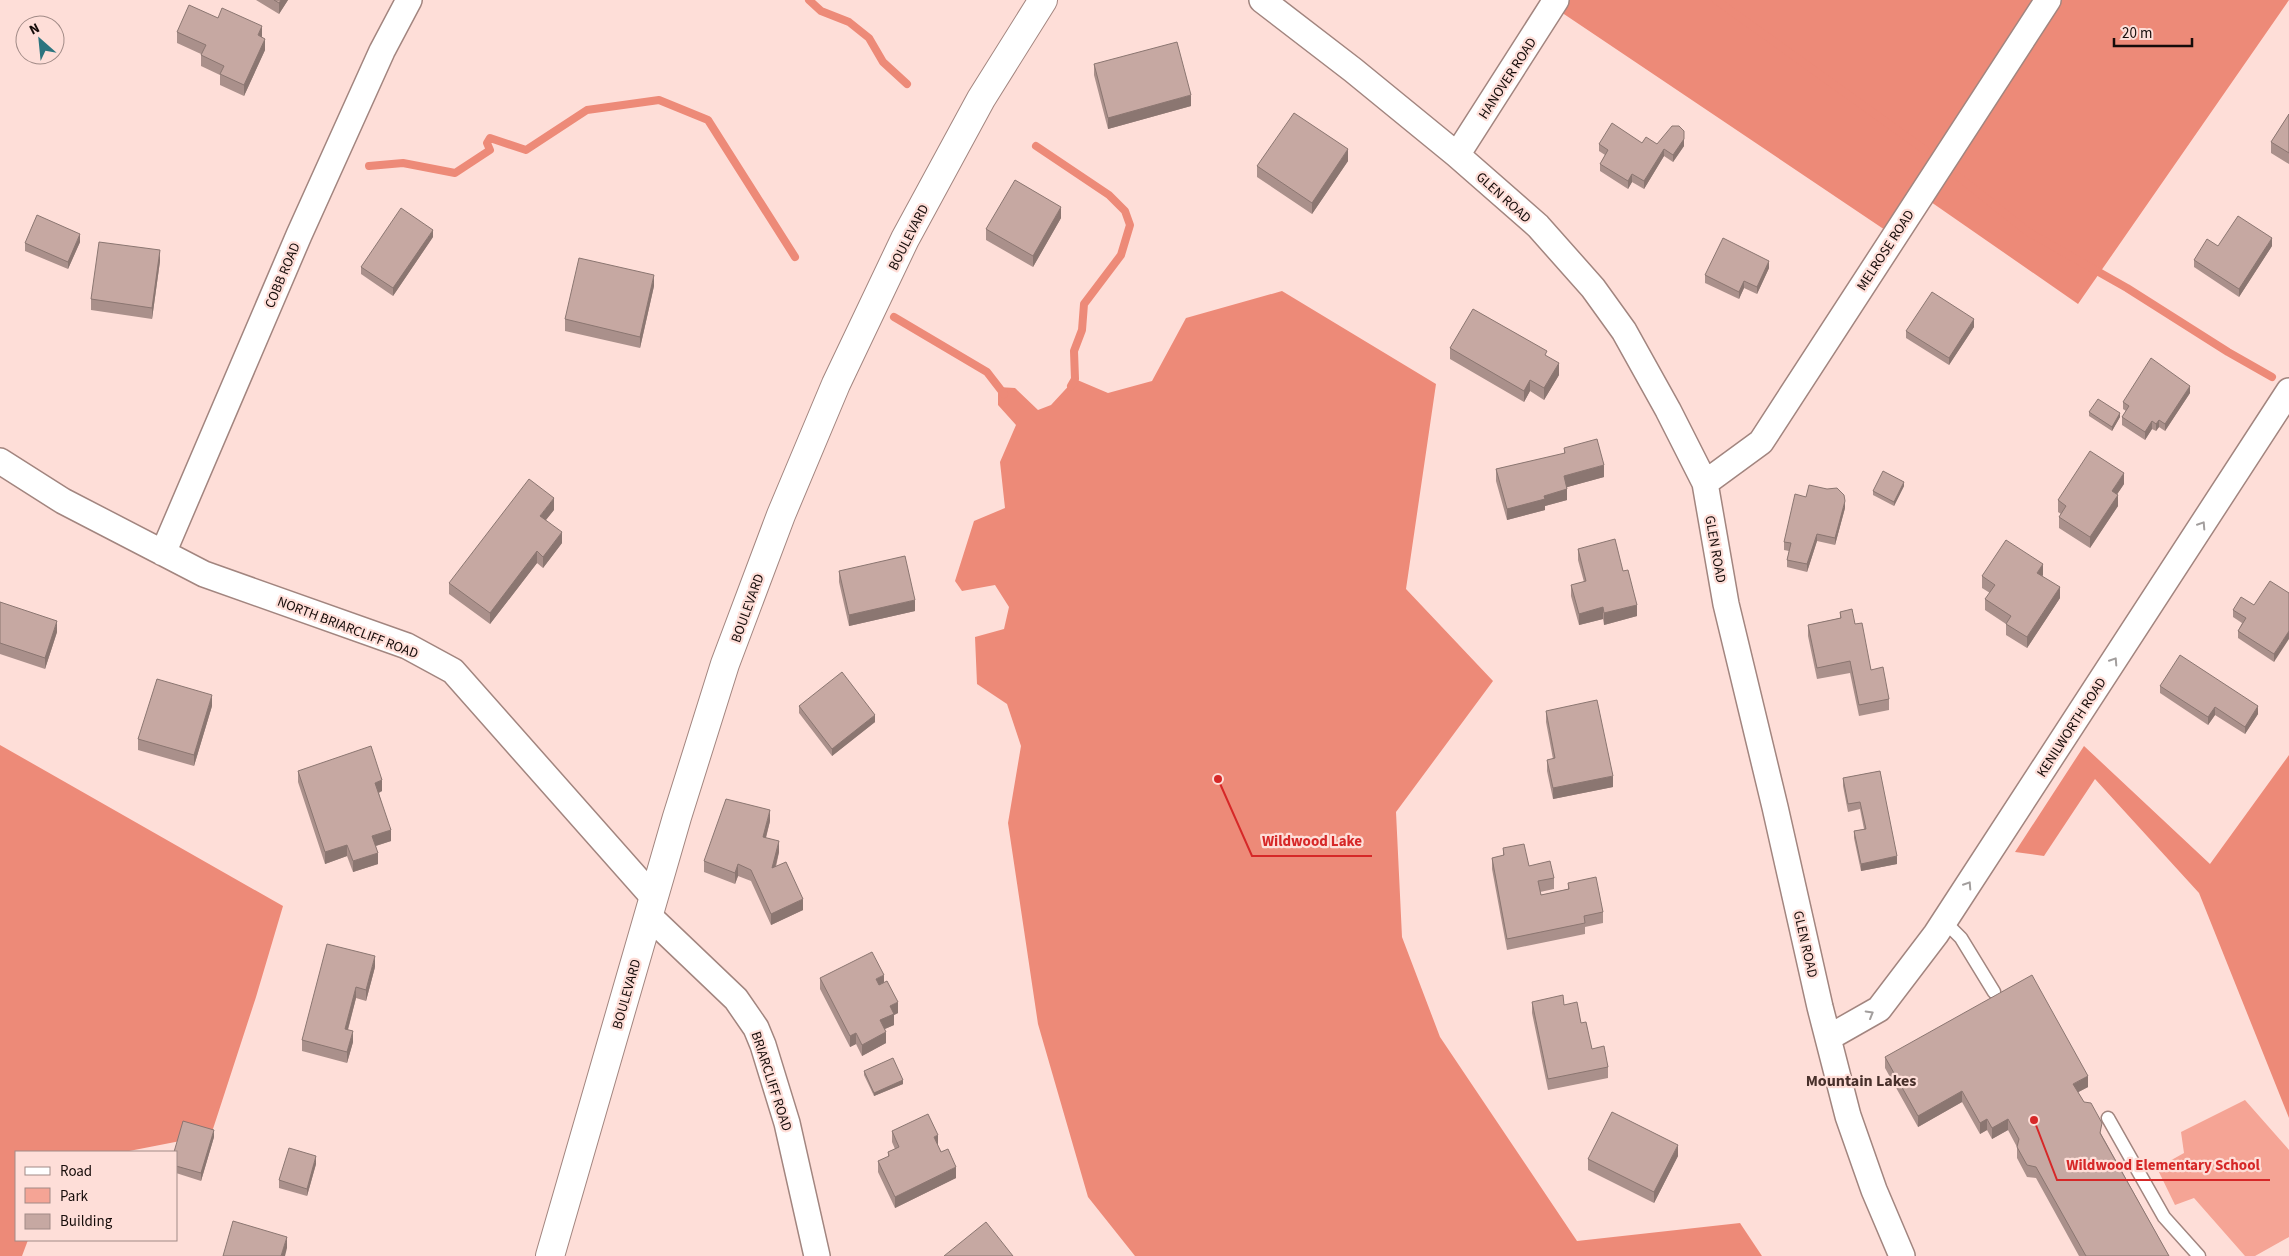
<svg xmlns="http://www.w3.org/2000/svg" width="2289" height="1256" viewBox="0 0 2289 1256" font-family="'Source Sans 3',sans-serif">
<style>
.green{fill:#f5a495}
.forest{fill:#ed8a78}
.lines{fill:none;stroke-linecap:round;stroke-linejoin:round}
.stream{stroke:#ed8a78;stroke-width:8}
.lane-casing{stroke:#a2857f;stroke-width:15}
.street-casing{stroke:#a2857f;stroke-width:28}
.secondary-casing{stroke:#a2857f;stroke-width:30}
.lane{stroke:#fff;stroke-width:12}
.street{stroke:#fff;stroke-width:25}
.secondary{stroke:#fff;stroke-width:28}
.wall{fill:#aa908b}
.shaded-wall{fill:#8b7671}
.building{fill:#c6a8a2;stroke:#8b7671}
.oneway{stroke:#a29e9d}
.labels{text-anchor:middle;stroke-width:4.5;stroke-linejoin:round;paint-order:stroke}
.street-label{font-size:14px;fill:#160c0a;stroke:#feded8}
.quarter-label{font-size:16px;font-weight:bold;fill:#48302b;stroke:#feded8}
.leader{fill:none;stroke:#d62828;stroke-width:2}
.callout-dot{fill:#d62828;stroke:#feded8;stroke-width:2}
.callout-label{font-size:15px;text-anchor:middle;font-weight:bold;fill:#d62828;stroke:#feded8;stroke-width:4.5;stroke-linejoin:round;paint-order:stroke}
</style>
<rect width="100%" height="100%" fill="#feded8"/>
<path class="green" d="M 2245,1100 L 2289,1150 L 2289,1237 L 2255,1256 L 2245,1256 L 2194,1198 L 2175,1205 L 2157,1168 L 2184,1153 L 2181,1132 Z"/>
<path class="forest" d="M 1552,0 L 2289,0 L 2078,304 L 1918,193 L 1891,234 L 1549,4 Z
M 1282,291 L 1436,384 L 1406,589 L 1493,681 L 1396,812 L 1402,937 L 1440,1037 L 1577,1241 L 1740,1223 L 1762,1256 L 1135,1256 L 1088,1197 L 1038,1024 L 1008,823 L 1021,746 L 1007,704 L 977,684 L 975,637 L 1004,629 L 1009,607 L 995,585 L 962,591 L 955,581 L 974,521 L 1005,508 L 1000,462 L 1016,425 L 998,405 L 998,387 L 1015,388 L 1038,410 L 1051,405 L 1075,379 L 1108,393 L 1152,381 L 1186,318 Z
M 0,745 L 283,906 L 256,997 L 211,1135 L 124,1152 L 16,1152 L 16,1240 L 28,1240 L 22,1256 L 0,1256 Z
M 2084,746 L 2210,864 L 2289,755 L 2289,1118 L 2199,893 L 2095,779 L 2044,856 L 2015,852 Z"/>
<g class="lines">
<path class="stream" d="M 809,0 L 821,11 L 849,22 L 869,38 L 883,62 L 907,84
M 1716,0 L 1925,150
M 1036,146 L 1109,195 L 1125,211 L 1130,225 L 1121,255 L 1084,304 L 1082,330 L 1074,351 L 1075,379 L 1071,386
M 369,166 L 403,163 L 455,173 L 490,150 L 487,143 L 490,138 L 526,150 L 587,110 L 659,100 L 708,120 L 795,257
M 1959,177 L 2028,232 L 2127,288 L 2228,352 L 2272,377
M 894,317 L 987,372 L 1004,394"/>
<defs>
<path id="lane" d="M 1944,921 L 1961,938 L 1994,992
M 2108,1118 L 2164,1217 L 2199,1256"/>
<path id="street" d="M 1262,0 L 1353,70 L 1457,155 L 1538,226 L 1593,288 L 1624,331 L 1668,410 L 1705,483 L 1726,604 L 1775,807 L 1820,1007 L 1848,1116 L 1874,1190 L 1902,1256
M 1457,155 L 1556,0
M 0,461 L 63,501 L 204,574 L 407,646 L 453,671 L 654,898
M 1705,483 L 1761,442 L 2048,0
M 163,553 L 299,235 L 382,51 L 409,0
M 649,916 L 736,999 L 756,1028 L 763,1045 L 787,1123 L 817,1256
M 1828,1038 L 1879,1009 L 1936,934 L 2289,391"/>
<path id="secondary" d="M 550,1256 L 677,817 L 725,664 L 781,515 L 836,384 L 905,239 L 981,99 L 1043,0"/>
</defs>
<use href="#lane" class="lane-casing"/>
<use href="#street" class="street-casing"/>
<use href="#secondary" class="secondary-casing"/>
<use href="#lane" class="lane"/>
<use href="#street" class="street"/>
<use href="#secondary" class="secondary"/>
</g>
<path class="wall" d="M 256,0 L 288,0 L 279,14 Z
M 218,18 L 262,37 L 265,50 L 244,96 L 220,85 L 220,75 L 201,66 L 201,54 L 177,43 L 177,32 Z
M 1094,64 L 1191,106 L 1108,129 L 1094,75 Z
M 2289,114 L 2289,164 L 2271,153 L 2271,142 Z
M 1684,131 L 1684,146 L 1673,162 L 1664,156 L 1644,189 L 1632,182 L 1628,189 L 1600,171 L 1600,164 L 1605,155 L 1599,151 L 1599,144 L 1642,143 L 1657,144 Z
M 1348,161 L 1312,214 L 1257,177 L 1257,166 Z
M 1061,218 L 1033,267 L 986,240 L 986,229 Z
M 433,237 L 393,296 L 361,274 L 361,267 Z
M 80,242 L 68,269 L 25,251 L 25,243 Z
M 2272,246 L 2239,297 L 2194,267 L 2194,260 Z
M 160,261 L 152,319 L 91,310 L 91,299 Z
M 1769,268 L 1757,294 L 1744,288 L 1739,299 L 1705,283 L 1705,275 Z
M 654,286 L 640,348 L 565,331 L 565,319 Z
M 1974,327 L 1949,365 L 1906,338 L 1906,331 Z
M 1450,348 L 1547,357 L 1559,375 L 1544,400 L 1530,391 L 1524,402 L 1450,359 Z
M 2190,393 L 2165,431 L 2159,427 L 2156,431 L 2152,429 L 2145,440 L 2122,425 L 2122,417 L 2126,411 L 2123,409 L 2123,402 Z
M 2089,412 L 2120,417 L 2112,431 L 2089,416 Z
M 1564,448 L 1604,477 L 1567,487 L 1567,500 L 1545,506 L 1545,510 L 1507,520 L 1496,481 L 1496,469 L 1564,454 Z
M 2124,484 L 2117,494 L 2118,506 L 2090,548 L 2059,528 L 2059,517 L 2061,514 L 2058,512 L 2058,500 Z
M 1904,486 L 1894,506 L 1873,495 L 1873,491 Z
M 1845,508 L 1835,545 L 1817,541 L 1807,572 L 1787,567 L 1787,560 L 1789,551 L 1784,550 L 1784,542 Z
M 554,510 L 546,520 L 562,543 L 543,568 L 537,563 L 490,624 L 449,594 L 449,583 Z
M 1578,549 L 1623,571 L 1637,616 L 1604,625 L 1603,619 L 1579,625 L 1571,596 L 1571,585 L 1584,582 L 1578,560 Z
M 839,571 L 915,611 L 849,626 L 839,582 Z
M 2043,575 L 2042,576 L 2060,598 L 2027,648 L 2006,635 L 2006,624 L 1985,610 L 1985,599 L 1990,593 L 1982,588 L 1982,576 Z
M 2289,593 L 2274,662 L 2238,638 L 2238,631 L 2242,623 L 2233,617 L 2233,610 L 2254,605 Z
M 0,602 L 57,632 L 45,669 L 0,654 Z
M 1840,612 L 1855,624 L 1871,670 L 1889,699 L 1889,710 L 1859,716 L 1850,673 L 1817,679 L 1808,636 L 1808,625 L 1840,618 Z
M 2160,686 L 2258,714 L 2245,734 L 2215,715 L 2208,725 L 2160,693 Z
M 212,706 L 194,766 L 138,750 L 138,739 Z
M 799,706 L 875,722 L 832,756 L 799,713 Z
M 1546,711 L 1613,787 L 1553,799 L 1547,771 L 1547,760 L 1553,759 L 1546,722 Z
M 298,771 L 382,791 L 379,793 L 391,841 L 376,846 L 378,864 L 353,872 L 347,856 L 325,864 L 298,782 Z
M 1880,771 L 1897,864 L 1861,871 L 1854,838 L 1854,831 L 1864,829 L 1860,809 L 1848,812 L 1843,786 L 1843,778 Z
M 770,821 L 766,838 L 779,852 L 776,867 L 803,910 L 771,925 L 751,881 L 738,876 L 735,884 L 704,872 L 704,861 Z
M 1503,848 L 1529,866 L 1554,878 L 1554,889 L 1540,892 L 1541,895 L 1568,889 L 1568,883 L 1603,912 L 1603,923 L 1585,927 L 1585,934 L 1507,950 L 1492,869 L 1492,858 L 1503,856 Z
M 375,967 L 366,1001 L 356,998 L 348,1030 L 353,1042 L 347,1063 L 302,1051 L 302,1040 Z
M 820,978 L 884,982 L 898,1013 L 894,1015 L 894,1025 L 885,1029 L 886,1043 L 862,1056 L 856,1044 L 850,1047 L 820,989 Z
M 1532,1002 L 1564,1005 L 1581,1023 L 1592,1049 L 1608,1067 L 1608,1078 L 1548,1090 L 1532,1013 Z
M 1885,1057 L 2088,1087 L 2078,1092 L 2169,1256 L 2079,1256 L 2036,1178 L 2027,1177 L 2017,1158 L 2017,1147 L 2008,1130 L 1992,1139 L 1987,1130 L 1980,1134 L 1962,1102 L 1918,1127 L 1885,1068 Z
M 864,1071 L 903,1084 L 874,1096 L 864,1075 Z
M 892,1131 L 938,1146 L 956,1178 L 895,1208 L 878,1172 L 878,1161 L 888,1157 L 888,1152 L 895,1149 L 892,1142 Z
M 214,1137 L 201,1181 L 176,1173 L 176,1152 Z
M 1678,1156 L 1654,1203 L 1588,1170 L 1588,1159 Z
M 316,1164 L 307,1196 L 279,1188 L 279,1180 Z"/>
<path class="shaded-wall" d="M 281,0 L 288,0 L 279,14 L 279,3 Z
M 262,26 L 262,38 L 258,35 Z
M 265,39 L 265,50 L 244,96 L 244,85 Z
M 1191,95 L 1191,106 L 1108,129 L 1108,118 Z
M 1684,139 L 1684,146 L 1673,162 L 1673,155 Z
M 1348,149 L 1348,161 L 1312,214 L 1312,203 Z
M 1664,149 L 1664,156 L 1644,189 L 1644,181 Z
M 1632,174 L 1632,182 L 1628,189 L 1628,181 Z
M 1061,207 L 1061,218 L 1033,267 L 1033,256 Z
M 433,230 L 433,237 L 393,296 L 393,288 Z
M 80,234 L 80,242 L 68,269 L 68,262 Z
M 2272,238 L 2272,246 L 2239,297 L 2239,289 Z
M 160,250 L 160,261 L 152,319 L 152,308 Z
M 1769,261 L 1769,268 L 1757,294 L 1757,287 Z
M 654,275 L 654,286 L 640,348 L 640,337 Z
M 1744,281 L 1744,288 L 1739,299 L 1739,292 Z
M 1974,319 L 1974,327 L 1949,365 L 1949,358 Z
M 1559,363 L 1559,375 L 1544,400 L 1544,388 Z
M 1530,380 L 1530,391 L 1524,402 L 1524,391 Z
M 2190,386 L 2190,393 L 2165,431 L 2165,424 Z
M 2120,413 L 2120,417 L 2112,431 L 2112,427 Z
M 2159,420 L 2159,427 L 2156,431 L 2156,424 Z
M 2152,421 L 2152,429 L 2145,440 L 2145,432 Z
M 1604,465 L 1604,477 L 1564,488 L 1564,476 Z
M 2124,473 L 2124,484 L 2112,502 L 2112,491 Z
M 1904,482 L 1904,486 L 1894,506 L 1894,502 Z
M 1567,489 L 1567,500 L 1545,506 L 1545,510 L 1507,520 L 1507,509 L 1544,496 Z
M 2118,495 L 2118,506 L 2090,548 L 2090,537 Z
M 554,498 L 554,510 L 540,527 L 540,516 Z
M 1845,501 L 1845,508 L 1835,545 L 1835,538 Z
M 562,532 L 562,543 L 543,568 L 543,557 Z
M 1817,534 L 1817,541 L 1807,572 L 1807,564 Z
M 537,551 L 537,563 L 490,624 L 490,613 Z
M 2043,564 L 2043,575 L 2037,584 L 2037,573 Z
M 2060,587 L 2060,598 L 2027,648 L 2027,637 Z
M 915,600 L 915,611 L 849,626 L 849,615 Z
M 1637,605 L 1637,616 L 1604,625 L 1604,613 Z
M 1603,607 L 1603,619 L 1579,625 L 1579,614 Z
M 57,621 L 57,632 L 45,669 L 45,658 Z
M 2289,631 L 2289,639 L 2274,662 L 2274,654 Z
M 212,695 L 212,706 L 194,766 L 194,755 Z
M 2258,706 L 2258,714 L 2245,734 L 2245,727 Z
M 2215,707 L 2215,715 L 2208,725 L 2208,717 Z
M 875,715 L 875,722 L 832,756 L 832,749 Z
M 1613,776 L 1613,787 L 1553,799 L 1553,788 Z
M 382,780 L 382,791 L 375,794 L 375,783 Z
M 770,810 L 770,821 L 763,848 L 763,837 Z
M 391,830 L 391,841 L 372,847 L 372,836 Z
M 779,841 L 779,852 L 772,879 L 772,868 Z
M 347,845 L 347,856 L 325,864 L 325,852 Z
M 378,853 L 378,864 L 353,872 L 353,861 Z
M 1897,856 L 1897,864 L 1861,871 L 1861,864 Z
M 738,864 L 738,876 L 735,884 L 735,873 Z
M 803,899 L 803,910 L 771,925 L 771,914 Z
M 375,956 L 375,967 L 366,1001 L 366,990 Z
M 884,975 L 884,986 L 876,990 L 876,979 Z
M 356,987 L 356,998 L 345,1040 L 345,1029 Z
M 898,1002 L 898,1013 L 894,1015 L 894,1025 L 880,1031 L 880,1020 L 890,1006 Z
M 353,1031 L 353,1042 L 347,1063 L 347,1052 Z
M 886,1032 L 886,1043 L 862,1056 L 862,1045 Z
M 856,1033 L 856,1044 L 850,1047 L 850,1036 Z
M 2088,1076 L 2088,1087 L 2073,1095 L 2073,1084 Z
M 903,1080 L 903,1084 L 874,1096 L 874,1093 Z
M 1962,1091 L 1962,1102 L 1918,1127 L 1918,1116 Z
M 1987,1119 L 1987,1130 L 1980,1134 L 1980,1123 Z
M 2008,1119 L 2008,1130 L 1992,1139 L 1992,1128 Z
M 214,1130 L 214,1137 L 201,1181 L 201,1173 Z
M 938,1135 L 938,1147 L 934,1137 Z
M 1678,1145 L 1678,1156 L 1654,1203 L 1654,1192 Z
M 316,1156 L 316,1164 L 307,1196 L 307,1189 Z
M 956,1167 L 956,1178 L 895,1208 L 895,1197 Z
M 287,1237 L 287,1248 L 285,1256 L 281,1256 Z"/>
<path class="building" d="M 274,0 L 281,0 L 279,3 Z
M 189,5 L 218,18 L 222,8 L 262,26 L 258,35 L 265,39 L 244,85 L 220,74 L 224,66 L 201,55 L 206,45 L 177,32 Z
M 1177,42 L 1191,95 L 1108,118 L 1094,64 Z
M 1294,113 L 1348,149 L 1312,203 L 1257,166 Z
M 2289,114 L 2289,153 L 2271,142 Z
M 1612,123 L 1642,143 L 1646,137 L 1657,144 L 1672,126 L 1679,126 L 1684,131 L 1684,139 L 1673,155 L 1664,149 L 1644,181 L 1632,174 L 1628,181 L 1600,164 L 1608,150 L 1599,144 Z
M 1015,180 L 1061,207 L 1033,256 L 986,229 Z
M 401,208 L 433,230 L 393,288 L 361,267 Z
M 37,215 L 80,234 L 68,262 L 25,243 Z
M 2238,216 L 2272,238 L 2239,289 L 2194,260 L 2207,239 L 2218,246 Z
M 1723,238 L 1769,261 L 1757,287 L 1744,281 L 1739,292 L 1705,275 Z
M 99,242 L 160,250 L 152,308 L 91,299 Z
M 579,258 L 654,275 L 640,337 L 565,319 Z
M 1932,292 L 1974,319 L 1949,358 L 1906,331 Z
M 1473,309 L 1547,351 L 1545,355 L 1559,363 L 1544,388 L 1530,380 L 1524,391 L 1450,348 Z
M 2151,358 L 2190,386 L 2165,424 L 2159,420 L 2156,424 L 2152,421 L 2145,432 L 2122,417 L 2129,406 L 2123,402 Z
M 2098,399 L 2120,413 L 2112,427 L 2089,412 Z
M 1597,439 L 1604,465 L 1564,476 L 1567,489 L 1544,496 L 1545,499 L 1507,509 L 1496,469 L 1565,453 L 1564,448 Z
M 2090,451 L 2124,473 L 2112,491 L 2118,495 L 2090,537 L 2059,517 L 2066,506 L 2058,500 Z
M 1883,471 L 1904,482 L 1894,502 L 1873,491 Z
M 529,479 L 554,498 L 540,516 L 562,532 L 543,557 L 537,551 L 490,613 L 449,583 Z
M 1809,485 L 1827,489 L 1837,488 L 1844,495 L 1845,501 L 1835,538 L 1817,534 L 1807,564 L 1787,560 L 1791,543 L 1784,542 L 1795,494 L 1806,497 Z
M 1615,539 L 1623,571 L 1628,570 L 1637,605 L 1604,613 L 1603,607 L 1579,614 L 1571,585 L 1586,581 L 1578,549 Z
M 2006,540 L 2043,564 L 2037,573 L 2060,587 L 2027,637 L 2006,624 L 2011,616 L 1985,599 L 1995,585 L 1982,576 Z
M 905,556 L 915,600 L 849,615 L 839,571 Z
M 2270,581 L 2289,593 L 2289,631 L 2274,654 L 2238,631 L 2246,618 L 2233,610 L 2241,597 L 2254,605 Z
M 0,602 L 57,621 L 45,658 L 0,643 Z
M 1852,609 L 1855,624 L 1862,623 L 1871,670 L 1883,667 L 1889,699 L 1859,705 L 1850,661 L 1817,668 L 1808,625 L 1841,618 L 1840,612 Z
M 2180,655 L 2258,706 L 2245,727 L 2215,707 L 2208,717 L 2160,686 Z
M 842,672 L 875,715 L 832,749 L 799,706 Z
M 157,679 L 212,695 L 194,755 L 138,739 Z
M 1597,700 L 1613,776 L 1553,788 L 1547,760 L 1555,758 L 1546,711 Z
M 371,746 L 382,780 L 375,783 L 391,830 L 372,836 L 378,853 L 353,861 L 347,845 L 325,852 L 298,771 Z
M 1880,771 L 1897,856 L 1861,864 L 1854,831 L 1866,829 L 1860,802 L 1848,804 L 1843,778 Z
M 726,799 L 770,810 L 763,837 L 779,841 L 772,868 L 786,862 L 803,899 L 771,914 L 751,870 L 738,864 L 735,873 L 704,861 Z
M 1524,844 L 1529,866 L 1550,861 L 1554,878 L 1538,881 L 1541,895 L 1569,889 L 1568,883 L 1596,877 L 1603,912 L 1584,916 L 1585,923 L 1507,939 L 1492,858 L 1504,855 L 1503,848 Z
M 327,944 L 375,956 L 366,990 L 356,987 L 345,1029 L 353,1031 L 347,1052 L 302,1040 Z
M 872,952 L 884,975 L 876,979 L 879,985 L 887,981 L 898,1002 L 890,1006 L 894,1014 L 880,1020 L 886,1032 L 862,1045 L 856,1033 L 850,1036 L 820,978 Z
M 2032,975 L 2088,1076 L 2073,1084 L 2084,1102 L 2091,1103 L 2102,1123 L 2100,1133 L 2169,1256 L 2086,1256 L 2036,1167 L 2027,1165 L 2017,1147 L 2019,1139 L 2008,1119 L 1992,1128 L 1987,1119 L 1980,1123 L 1962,1091 L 1918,1116 L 1885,1057 Z
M 1563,995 L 1564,1005 L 1577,1002 L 1581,1023 L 1586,1022 L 1592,1049 L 1604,1046 L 1608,1067 L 1548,1079 L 1532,1002 Z
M 893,1058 L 903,1080 L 874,1093 L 864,1071 Z
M 1612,1112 L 1678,1145 L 1654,1192 L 1588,1159 Z
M 928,1114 L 938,1135 L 934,1137 L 941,1152 L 948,1149 L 956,1167 L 895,1197 L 878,1161 L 889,1156 L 888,1152 L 899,1147 L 892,1131 Z
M 183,1121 L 214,1130 L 201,1173 L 176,1166 L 176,1152 L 174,1152 Z
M 289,1148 L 316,1156 L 307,1189 L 279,1180 Z
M 233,1221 L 287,1237 L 281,1256 L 223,1256 Z
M 986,1222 L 1013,1256 L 944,1256 Z"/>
<defs><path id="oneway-chevron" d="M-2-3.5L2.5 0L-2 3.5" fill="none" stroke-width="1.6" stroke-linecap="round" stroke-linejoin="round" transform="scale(1.25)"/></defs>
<g class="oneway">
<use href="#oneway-chevron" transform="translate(2202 525) rotate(-57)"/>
<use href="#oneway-chevron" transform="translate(2114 661) rotate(-57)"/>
<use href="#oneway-chevron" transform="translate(1968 885) rotate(-57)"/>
<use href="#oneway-chevron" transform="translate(1870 1014) rotate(-30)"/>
</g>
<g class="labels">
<g class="street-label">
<text transform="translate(1507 78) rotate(-57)" y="5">HANOVER ROAD</text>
<text transform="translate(1504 197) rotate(42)" y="5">GLEN ROAD</text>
<text transform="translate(908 237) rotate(-63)" y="5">BOULEVARD</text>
<text transform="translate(1885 250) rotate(-57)" y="5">MELROSE ROAD</text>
<text transform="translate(282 275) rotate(-67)" y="5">COBB ROAD</text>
<text transform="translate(1716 549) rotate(80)" y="5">GLEN ROAD</text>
<text transform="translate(747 608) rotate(-70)" y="5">BOULEVARD</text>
<text transform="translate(348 627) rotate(21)" y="5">NORTH BRIARCLIFF ROAD</text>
<text transform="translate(2071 727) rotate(-57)" y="5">KENILWORTH ROAD</text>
<text transform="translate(1806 944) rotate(77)" y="5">GLEN ROAD</text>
<text transform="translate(626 994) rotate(-74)" y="5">BOULEVARD</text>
<text transform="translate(772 1081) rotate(72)" y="5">BRIARCLIFF ROAD</text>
</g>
<g class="quarter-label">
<text x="1861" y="1086">Mountain Lakes</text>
</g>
</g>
<path class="leader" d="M1218 779L1252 856H1372M2034 1120L2057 1180H2270"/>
<g class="callout-dot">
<circle cx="1218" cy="779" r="5"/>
<circle cx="2034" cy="1120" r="5"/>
</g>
<g class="callout-label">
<text x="1312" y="846">Wildwood Lake</text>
<text x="2163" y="1170">Wildwood Elementary School</text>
</g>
<rect x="15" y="1151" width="162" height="90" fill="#feded8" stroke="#a18a86"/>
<rect x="25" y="1167" width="25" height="8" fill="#ffffff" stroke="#a18a86"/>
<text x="60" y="1176" font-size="15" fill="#160c0a">Road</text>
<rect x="25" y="1188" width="25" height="15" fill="#f5a495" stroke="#a18a86"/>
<text x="60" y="1201" font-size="15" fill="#160c0a">Park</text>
<rect x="25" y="1214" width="25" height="15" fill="#c6a8a2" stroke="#a18a86"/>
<text x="60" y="1226" font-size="15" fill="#160c0a">Building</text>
<g transform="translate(40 40) rotate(333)"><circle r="24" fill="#feded8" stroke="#a18a86"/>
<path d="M0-4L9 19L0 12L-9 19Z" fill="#2c747f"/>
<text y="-8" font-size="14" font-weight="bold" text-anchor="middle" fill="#160c0a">N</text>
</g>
<path d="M2114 38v8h78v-8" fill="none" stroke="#160c0a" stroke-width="2.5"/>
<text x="2122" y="38" font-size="15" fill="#160c0a" stroke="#feded8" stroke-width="4" paint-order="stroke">20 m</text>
</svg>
